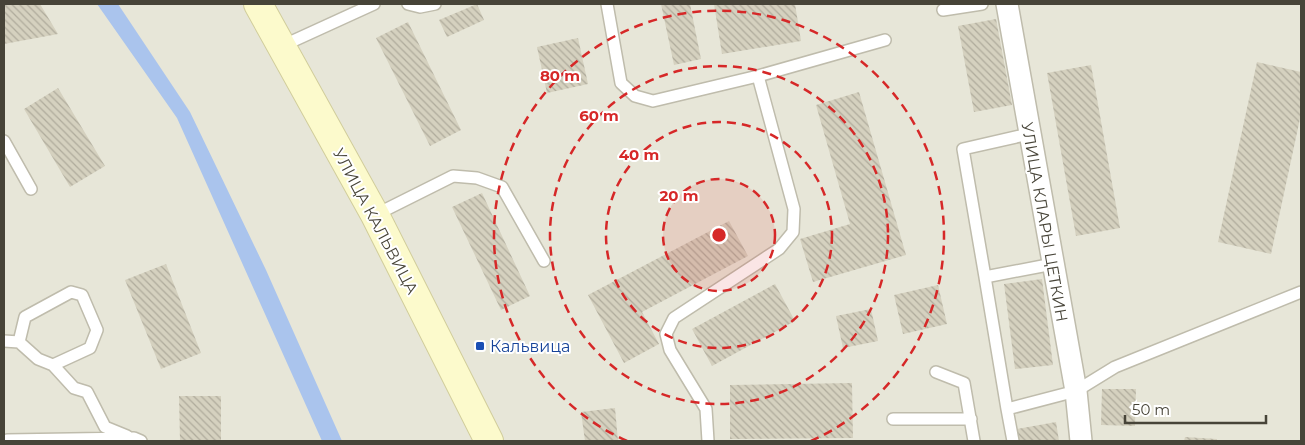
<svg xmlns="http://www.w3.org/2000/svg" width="1305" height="445" viewBox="0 0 1305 445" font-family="Montserrat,sans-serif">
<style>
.residential{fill:#e7e6d8}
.water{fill:#aac4ed}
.building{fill:url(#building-back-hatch)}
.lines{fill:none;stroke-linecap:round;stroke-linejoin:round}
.lane-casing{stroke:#bfbcac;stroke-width:14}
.street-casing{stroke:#bfbcac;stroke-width:24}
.secondary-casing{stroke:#d1cd9b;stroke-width:30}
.lane{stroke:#fff;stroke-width:11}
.street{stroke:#fff;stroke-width:21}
.secondary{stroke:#fcfacc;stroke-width:28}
.ring{fill:none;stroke:#d62828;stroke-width:2.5;stroke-dasharray:9 6}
.transit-dot{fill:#1a4fb4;stroke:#fff;stroke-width:2}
.labels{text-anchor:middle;stroke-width:4;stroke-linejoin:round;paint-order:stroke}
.street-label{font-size:16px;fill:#474438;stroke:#fff}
.transit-label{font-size:16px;fill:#164399;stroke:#fff;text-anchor:start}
.centre{fill:#d62828;stroke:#fff;stroke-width:2.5}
.ring-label{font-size:15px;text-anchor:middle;font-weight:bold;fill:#d62828;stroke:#fff;stroke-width:4;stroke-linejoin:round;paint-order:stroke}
</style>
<defs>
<pattern id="building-back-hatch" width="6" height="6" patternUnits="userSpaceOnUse" patternTransform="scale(1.25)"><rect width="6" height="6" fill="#d5d1bf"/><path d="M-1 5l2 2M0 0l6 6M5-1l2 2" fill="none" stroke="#afab9c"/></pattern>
</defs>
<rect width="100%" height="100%" fill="#f4f3e9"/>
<path class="residential" d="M 4,4 L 1301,4 L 1301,441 L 4,441 Z"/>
<path class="water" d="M 97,4 L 118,4 L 190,112 L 266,270 L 342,441 L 322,441 L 177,118 Z"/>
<path class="building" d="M 4,4 L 40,4 L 58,34 L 4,44 Z
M 477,4 L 484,20 L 447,37 L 439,20 Z
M 661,4 L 690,4 L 701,59 L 674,65 Z
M 714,4 L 795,4 L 801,41 L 722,54 Z
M 996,19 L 1012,105 L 974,112 L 958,26 Z
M 408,22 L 461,130 L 430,146 L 376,38 Z
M 578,38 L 588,84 L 547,93 L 537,47 Z
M 1257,62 L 1301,72 L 1301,114 L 1271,254 L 1218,242 Z
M 1091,65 L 1120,228 L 1076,236 L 1047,73 Z
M 58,88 L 105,166 L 70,187 L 24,109 Z
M 859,92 L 906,255 L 813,282 L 800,239 L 850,224 L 816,105 Z
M 482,193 L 530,296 L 501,310 L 452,207 Z
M 729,221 L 748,256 L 642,312 L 659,344 L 624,363 L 588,295 Z
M 166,264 L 201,353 L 161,369 L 125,280 Z
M 1042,279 L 1053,365 L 1015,369 L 1004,284 Z
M 775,284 L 795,321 L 712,366 L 692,329 Z
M 938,285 L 947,324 L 903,334 L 894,295 Z
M 871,309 L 878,341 L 843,348 L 836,316 Z
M 852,383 L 853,438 L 730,439 L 730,385 Z
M 1102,389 L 1136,389 L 1135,426 L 1101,425 Z
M 179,396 L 221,396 L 221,441 L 180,441 Z
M 615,408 L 618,441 L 585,441 L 581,412 Z
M 1056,422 L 1059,441 L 1019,441 L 1017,429 Z
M 1185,437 L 1217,439 L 1217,441 L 1184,441 Z"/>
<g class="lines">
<defs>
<path id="lane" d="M 408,4 L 420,7 L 435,4
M 607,4 L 621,83 L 635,96 L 653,101 L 758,76
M 943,10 L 982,4
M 282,46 L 374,4
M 4,141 L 31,189
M 375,215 L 453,176 L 477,178 L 502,187 L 544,261
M 985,277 L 963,149 L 1029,134
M 4,341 L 19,342 L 38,359 L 53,365 L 90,348 L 97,330 L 82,295 L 71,292 L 25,317 L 19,342
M 53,365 L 74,388 L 87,392 L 105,427 L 127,436
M 936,372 L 964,383 L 974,441
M 1007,409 L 985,277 L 1053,264
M 893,419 L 971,419
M 7,440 L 134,438 L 141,441
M 708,441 L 706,409 L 670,350 L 666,334 L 674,318 L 779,249 L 793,232 L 794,209 L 758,76 L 885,40
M 1013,441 L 1007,409 L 1076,391 L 1115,367 L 1301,292"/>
<path id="street" d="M 1007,4 L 1076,391 L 1081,441"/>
<path id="secondary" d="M 258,4 L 375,215 L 489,441"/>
</defs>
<use href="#lane" class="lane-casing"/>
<use href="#street" class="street-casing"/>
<use href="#secondary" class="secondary-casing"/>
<use href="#lane" class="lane"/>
<use href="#street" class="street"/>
<use href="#secondary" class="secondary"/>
</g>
<circle cx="719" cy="235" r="56" fill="#d62828" fill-opacity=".12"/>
<g class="ring">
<circle cx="719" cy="235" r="56"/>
<circle cx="719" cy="235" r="113"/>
<circle cx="719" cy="235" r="169"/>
<path d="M627 441A225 225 0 1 1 811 441"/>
</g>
<rect class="transit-dot" x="475" y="341" width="10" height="10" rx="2.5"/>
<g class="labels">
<g class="street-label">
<text transform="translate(376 221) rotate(62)" y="6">УЛИЦА КАЛЬВИЦА</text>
<text transform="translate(1045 222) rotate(80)" y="6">УЛИЦА КЛАРЫ ЦЕТКИН</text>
</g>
<g class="transit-label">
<text x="490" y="352">Кальвица</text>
</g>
</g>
<circle cx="719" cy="235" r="8" class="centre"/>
<g class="ring-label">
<text x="560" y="81">80 m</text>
<text x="599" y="121">60 m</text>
<text x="639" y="160">40 m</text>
<text x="679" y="201">20 m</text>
</g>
<rect width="1305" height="445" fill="none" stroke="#474438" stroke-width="10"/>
<path d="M1125 415v8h141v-8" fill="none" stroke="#474438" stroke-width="2.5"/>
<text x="1132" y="415" font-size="15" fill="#474438" stroke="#ffffff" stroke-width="4" paint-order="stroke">50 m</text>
</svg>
